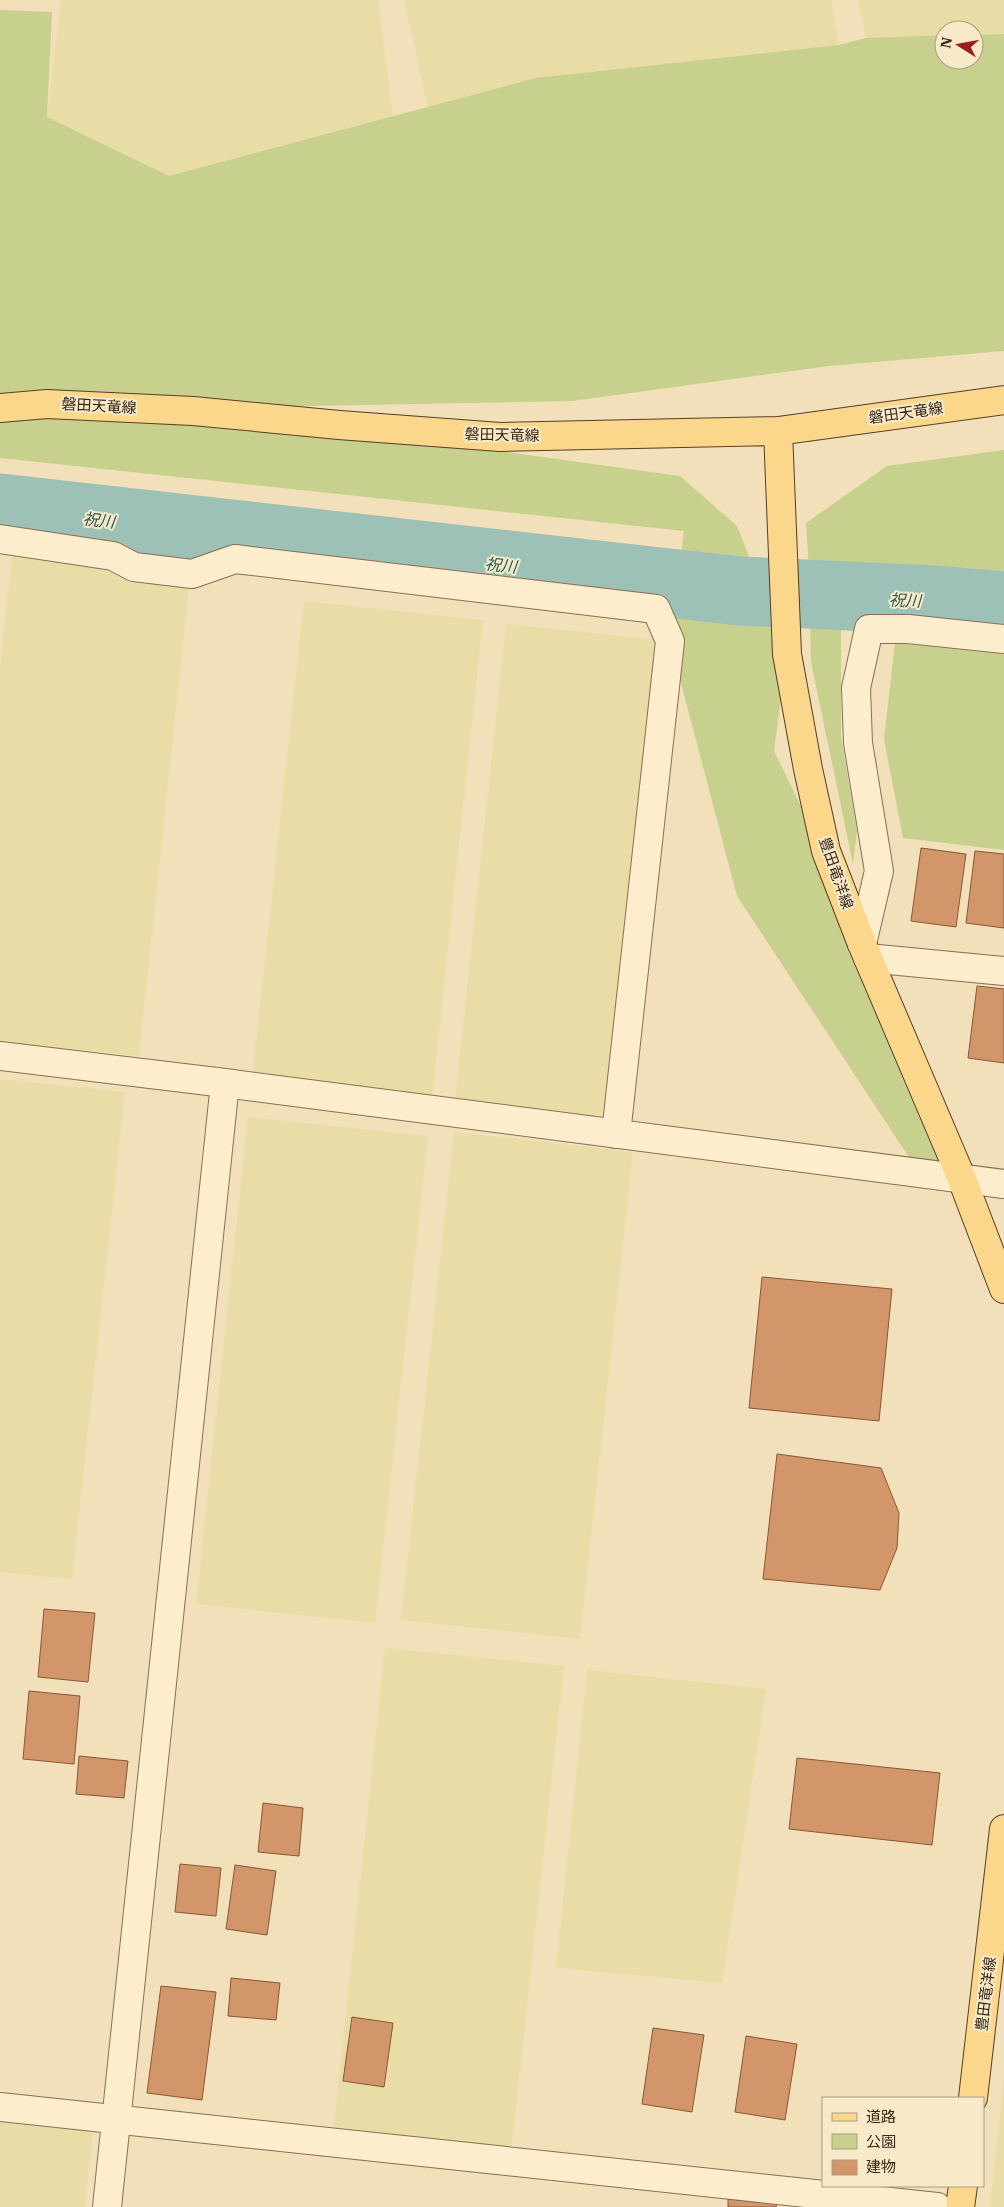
<svg xmlns="http://www.w3.org/2000/svg" width="1004" height="2207" viewBox="0 0 1004 2207" font-family="'IBM Plex Serif','Noto Sans JP',serif">
<style>
.farmland{fill:#e8dda6}
.green{fill:#c8d08d}
.lines{fill:none;stroke-linecap:round;stroke-linejoin:round}
.river{stroke:#9ec1b7;stroke-width:69}
.building{fill:#d3966b;stroke:#8a5736}
.minor-casing{stroke:#896f52;stroke-width:30}
.major-casing{stroke:#563d28;stroke-width:30}
.minor{stroke:#fcedcc;stroke-width:28}
.major{stroke:#fad78b;stroke-width:28}
.labels{text-anchor:middle;stroke-width:4;stroke-linejoin:round;paint-order:stroke}
.street-label{font-size:15px;fill:#362719;stroke:#f8eac9}
.water-label{font-size:16px;font-style:italic;fill:#275854;stroke:#f8eac9}
</style>
<rect width="100%" height="100%" fill="#f1e0b9"/>
<path class="farmland" d="M 61,0 L 378,0 L 393,116 L 169,176 L 47,117 Z
M 404,0 L 831,0 L 839,45 L 428,107 Z
M 858,0 L 1004,0 L 1004,34 L 974,35 L 974,30 L 944,30 L 944,35 L 866,38 Z
M 13,550 L 191,569 L 139,1056 L 0,1042 L 0,666 Z
M 304,601 L 483,620 L 431,1107 L 251,1088 Z
M 506,624 L 670,641 L 632,1130 L 454,1110 Z
M 0,1079 L 125,1092 L 72,1579 L 0,1572 Z
M 248,1117 L 428,1136 L 375,1623 L 196,1604 Z
M 454,1132 L 633,1152 L 580,1639 L 401,1620 Z
M 385,1648 L 564,1666 L 511,2154 L 333,2135 Z
M 587,1670 L 766,1689 L 722,1983 L 556,1968 Z
M 1004,2078 L 1004,2207 L 990,2207 Z
M 0,2111 L 94,2123 L 85,2207 L 0,2207 Z"/>
<path class="green" d="M 0,10 L 52,12 L 47,117 L 169,176 L 536,78 L 839,45 L 866,38 L 944,35 L 944,60 L 974,60 L 974,35 L 1004,34 L 1004,351 L 829,366 L 572,401 L 103,410 L 254,417 L 680,476 L 737,526 L 787,654 L 774,751 L 837,880 L 951,1152 L 920,1174 L 737,896 L 670,641 L 684,531 L 0,458 Z
M 1004,450 L 1004,620 L 865,607 L 841,612 L 841,737 L 857,830 L 853,864 L 811,662 L 809,569 L 806,523 L 887,466 Z
M 895,643 L 1004,654 L 1004,850 L 903,838 L 884,739 Z"/>
<g class="lines">
<path class="river" d="M 0,508 L 740,591 L 936,600 L 1004,606"/>
</g>
<path class="building" d="M 921,848 L 966,854 L 956,927 L 911,921 Z
M 975,851 L 1004,854 L 1004,928 L 966,923 Z
M 977,986 L 1004,989 L 1004,1063 L 968,1058 Z
M 762,1277 L 892,1289 L 879,1421 L 749,1408 Z
M 777,1454 L 881,1468 L 899,1513 L 897,1548 L 880,1590 L 763,1579 Z
M 44,1609 L 95,1613 L 88,1682 L 38,1677 Z
M 29,1691 L 80,1696 L 74,1764 L 23,1759 Z
M 79,1756 L 128,1761 L 124,1798 L 76,1794 Z
M 797,1758 L 940,1773 L 932,1845 L 789,1829 Z
M 263,1803 L 303,1808 L 299,1856 L 258,1852 Z
M 180,1864 L 221,1868 L 216,1916 L 175,1912 Z
M 235,1865 L 276,1871 L 267,1935 L 226,1929 Z
M 231,1978 L 280,1983 L 276,2020 L 228,2016 Z
M 161,1986 L 216,1992 L 202,2100 L 147,2093 Z
M 352,2017 L 393,2023 L 384,2087 L 343,2081 Z
M 653,2028 L 704,2035 L 692,2112 L 642,2104 Z
M 746,2036 L 797,2044 L 785,2120 L 735,2112 Z
M 728,2199 L 777,2204 L 776,2207 L 728,2207 Z"/>
<g class="lines">
<defs>
<path id="minor" d="M 0,539 L 113,556 L 134,567 L 192,574 L 235,559 L 656,609 L 670,641 L 616,1134
M 862,944 L 879,871 L 858,743 L 856,688 L 869,629 L 908,629 L 1004,639
M 868,958 L 1004,971
M 0,1056 L 225,1083 L 1004,1184
M 0,2107 L 937,2207
M 107,2207 L 225,1083"/>
<path id="major" d="M 0,408 L 47,404 L 193,411 L 339,425 L 500,437 L 778,431 L 1004,400
M 778,431 L 787,654 L 808,769 L 826,851 L 862,944 L 962,1179 L 1004,1289
M 973,2098 L 1004,1829
M 960,2207 L 963,2186"/>
</defs>
<use href="#minor" class="minor-casing"/>
<use href="#major" class="major-casing"/>
<use href="#minor" class="minor"/>
<use href="#major" class="major"/>
</g>
<g class="labels">
<g class="street-label">
<text transform="translate(99 406) rotate(3)" y="5">磐田天竜線</text>
<text transform="translate(906 413) rotate(-8)" y="5">磐田天竜線</text>
<text transform="translate(502 435) rotate(1)" y="5">磐田天竜線</text>
<text transform="translate(836 873) rotate(71)" y="5">豊田竜洋線</text>
<text transform="translate(986 1994) rotate(-83)" y="5">豊田竜洋線</text>
</g>
<g class="water-label">
<text transform="translate(99 520) rotate(6)" y="6">祝川</text>
<text transform="translate(501 565) rotate(6)" y="6">祝川</text>
<text transform="translate(905 600) rotate(3)" y="6">祝川</text>
</g>
</g>
<rect x="822" y="2097" width="162" height="90" fill="#f8eac9" stroke="#aa9c83"/>
<rect x="832" y="2113" width="25" height="8" fill="#fad78b" stroke="#aa9c83"/>
<text x="866" y="2122" font-size="15" fill="#362719">道路</text>
<rect x="832" y="2134" width="25" height="15" fill="#c8d08d" stroke="#aa9c83"/>
<text x="866" y="2147" font-size="15" fill="#362719">公園</text>
<rect x="832" y="2160" width="25" height="15" fill="#d3966b" stroke="#aa9c83"/>
<text x="866" y="2172" font-size="15" fill="#362719">建物</text>
<g transform="translate(959 45) rotate(281)"><circle r="24" fill="#f8eac9" stroke="#aa9c83"/>
<path d="M0-4L9 19L0 12L-9 19Z" fill="#9d1d1f"/>
<text y="-8" font-size="14" font-weight="bold" text-anchor="middle" fill="#362719">N</text>
</g>
</svg>
